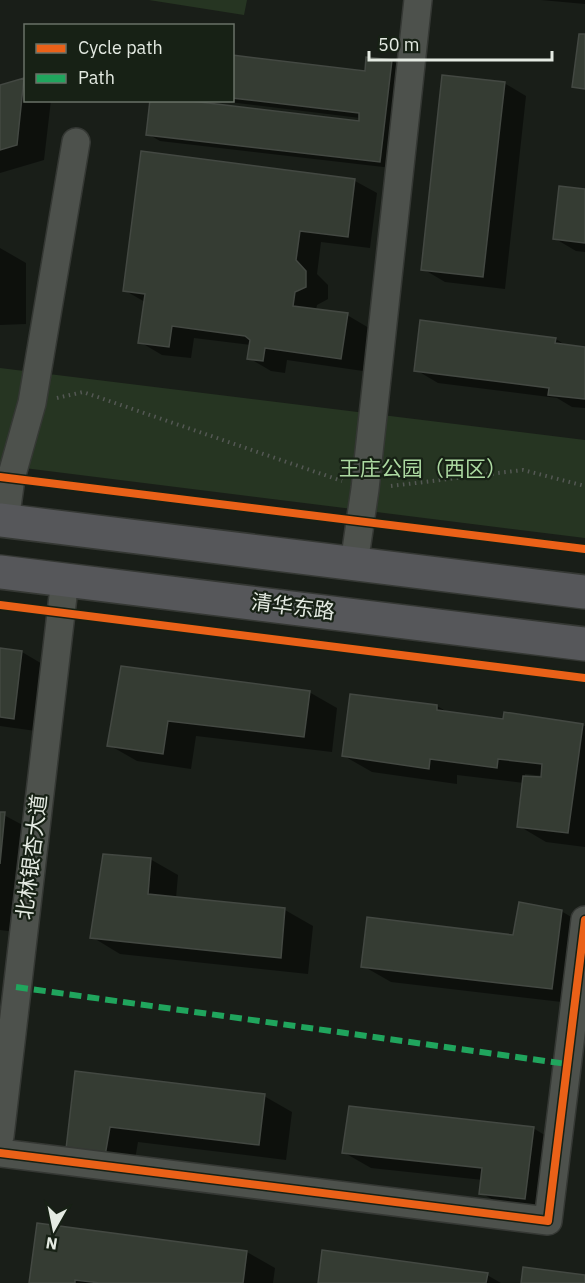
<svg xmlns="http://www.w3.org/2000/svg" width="585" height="1283" viewBox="0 0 585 1283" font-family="'IBM Plex Sans','Noto Sans SC',sans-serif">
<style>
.green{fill:#263522}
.shadow{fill:#0007;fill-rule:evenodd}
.building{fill:#353c33;stroke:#434842;stroke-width:1.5}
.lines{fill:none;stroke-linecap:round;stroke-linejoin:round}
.minor-casing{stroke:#353834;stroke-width:30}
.major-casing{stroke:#353834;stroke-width:36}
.path{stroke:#545854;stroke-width:4;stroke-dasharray:1.5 4.5;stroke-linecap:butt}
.minor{stroke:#4d514c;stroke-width:27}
.major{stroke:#56575a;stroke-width:33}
.quiet{stroke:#20a55d;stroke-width:6;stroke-dasharray:12 6;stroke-linecap:butt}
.cycleway-casing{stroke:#172115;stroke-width:11}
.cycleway{stroke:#ea6118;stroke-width:8}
.labels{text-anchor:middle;stroke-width:4.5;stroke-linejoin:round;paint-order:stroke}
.park-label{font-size:21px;fill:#acd9a1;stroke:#172115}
.street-label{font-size:21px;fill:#e4eae2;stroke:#172115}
</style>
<rect width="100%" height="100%" fill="#191e18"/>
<path class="green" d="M 149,0 L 247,0 L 244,15 Z
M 0,368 L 585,440 L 585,538 L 0,465 Z"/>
<path class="shadow" d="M 541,0 L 585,0 L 585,4 Z
M 232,57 L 366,72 L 392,61 L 404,68 L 392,168 L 160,141 L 148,134 L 360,123 L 360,118 L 212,100 L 232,100 Z
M 23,79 L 26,100 L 51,100 L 44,160 L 0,173 L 0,86 Z
M 504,83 L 526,96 L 505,289 L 445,282 L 423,269 Z
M 142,153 L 355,181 L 377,193 L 370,248 L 321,242 L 317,274 L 328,285 L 328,299 L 317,305 L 316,310 L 347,315 L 369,328 L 363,371 L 287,360 L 285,373 L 271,371 L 249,358 L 251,345 L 194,338 L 191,358 L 162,355 L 140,342 L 145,302 L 124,290 Z
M 585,191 L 585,252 L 576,251 L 554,238 Z
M 0,248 L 26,263 L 26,324 L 0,325 Z
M 556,339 L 568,347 L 585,349 L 585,408 L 572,407 L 557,398 L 438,383 L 416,370 Z
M 0,649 L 22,652 L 44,665 L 36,731 L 0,726 Z
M 122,668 L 309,692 L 337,708 L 332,752 L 196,736 L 191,769 L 137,761 L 109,745 Z
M 437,706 L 449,713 L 585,726 L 585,847 L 546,842 L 519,826 L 524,783 L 457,775 L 457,784 L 372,772 L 344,756 ZM 525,774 L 545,776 L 545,779 L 525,778 Z
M 0,813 L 32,830 L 23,933 L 0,930 Z
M 150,859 L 178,875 L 176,898 L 285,910 L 313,926 L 308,974 L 120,954 L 92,937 Z
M 561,911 L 585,925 L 579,1004 L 391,982 L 363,966 L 514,936 Z
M 77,1073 L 264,1096 L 292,1112 L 286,1160 L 138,1142 L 133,1171 L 95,1164 Z
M 533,1128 L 561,1145 L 553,1214 L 509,1209 L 481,1193 L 483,1180 L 371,1168 L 343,1152 Z
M 247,1252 L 275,1268 L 273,1283 L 31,1283 Z
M 487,1275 L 501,1283 L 319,1283 Z"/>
<path class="building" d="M 579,34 L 585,34 L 585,89 L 572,87 Z
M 232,55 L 365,71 L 366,57 L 392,60 L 380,162 L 146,135 L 150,100 L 183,100 L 359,121 L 359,113 L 232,98 Z
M 442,75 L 505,82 L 483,277 L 421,270 Z
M 24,78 L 17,145 L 0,150 L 0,85 Z
M 141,151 L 355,179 L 348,237 L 300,231 L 296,260 L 306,271 L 306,287 L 295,292 L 293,306 L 348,313 L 341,359 L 265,348 L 263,361 L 247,359 L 250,340 L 245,336 L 172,326 L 169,347 L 138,343 L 145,294 L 123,291 Z
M 559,186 L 585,189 L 585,243 L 553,239 Z
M 420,320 L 556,338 L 555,343 L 585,347 L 585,399 L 548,395 L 549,388 L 414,371 Z
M 0,648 L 22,651 L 14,719 L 0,717 Z
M 121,666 L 310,691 L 304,737 L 168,721 L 163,754 L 107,746 Z
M 350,694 L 437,705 L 437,710 L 503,719 L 504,712 L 583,724 L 568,833 L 517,827 L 523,776 L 541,777 L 542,764 L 498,759 L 497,768 L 430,759 L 429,769 L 342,756 Z
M 0,812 L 5,812 L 0,864 Z
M 103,854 L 151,858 L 148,894 L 285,908 L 281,958 L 90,938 Z
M 519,902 L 562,910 L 552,989 L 361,967 L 367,917 L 513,935 Z
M 75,1071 L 265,1094 L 259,1145 L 110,1127 L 105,1156 L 66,1149 Z
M 349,1106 L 534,1127 L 525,1199 L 479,1194 L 482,1168 L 342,1153 Z
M 37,1223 L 247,1251 L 243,1283 L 100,1283 L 75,1280 L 75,1283 L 29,1283 Z
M 322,1250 L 488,1273 L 486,1283 L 318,1283 Z
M 523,1267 L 585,1275 L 585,1283 L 521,1283 Z"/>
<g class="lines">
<defs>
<path id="minor" d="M 5,521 L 11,478 L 32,403 L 76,142
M 354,564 L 365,489 L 418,0
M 0,1136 L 65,579
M 0,1153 L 548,1221 L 585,920"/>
<path id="major" d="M 0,520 L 585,592
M 0,572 L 585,644"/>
</defs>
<use href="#minor" class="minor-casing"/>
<use href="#major" class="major-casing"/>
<path class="path" d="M 57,398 L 83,392 L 342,481
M 391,486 L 523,470 L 585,486"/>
<use href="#minor" class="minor"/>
<use href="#major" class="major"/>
<path class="quiet" d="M 16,987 L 567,1064"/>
<defs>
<path id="cycleway" d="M 0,477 L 585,549
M 0,605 L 585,678
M 0,1153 L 548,1221 L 585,920"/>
</defs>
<use href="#cycleway" class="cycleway-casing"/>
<use href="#cycleway" class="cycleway"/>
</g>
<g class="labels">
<g class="park-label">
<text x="423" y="476">王庄公园（西区）</text>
</g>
<g class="street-label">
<text transform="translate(293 607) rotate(7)" y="7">清华东路</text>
<text transform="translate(32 857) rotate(-83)" y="7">北林银杏大道</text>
</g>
</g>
<rect x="24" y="24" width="210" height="78" fill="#172115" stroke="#697167" stroke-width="1.5"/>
<rect x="36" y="44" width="30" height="9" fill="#ea6118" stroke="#697167" stroke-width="1.5"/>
<text x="78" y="54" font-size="18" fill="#e4eae2">Cycle path</text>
<rect x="36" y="74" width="30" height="9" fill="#20a55d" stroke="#697167" stroke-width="1.5"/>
<text x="78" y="84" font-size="18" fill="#e4eae2">Path</text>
<g transform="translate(54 1229) rotate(189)" stroke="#172115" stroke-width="4.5" paint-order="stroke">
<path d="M0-4.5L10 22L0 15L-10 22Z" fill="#e4eae2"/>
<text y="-9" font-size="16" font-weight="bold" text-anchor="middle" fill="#e4eae2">N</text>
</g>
<path d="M369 51v9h183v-9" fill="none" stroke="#e4eae2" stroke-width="3"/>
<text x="378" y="51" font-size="18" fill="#e4eae2" stroke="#172115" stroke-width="4.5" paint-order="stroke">50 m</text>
</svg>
